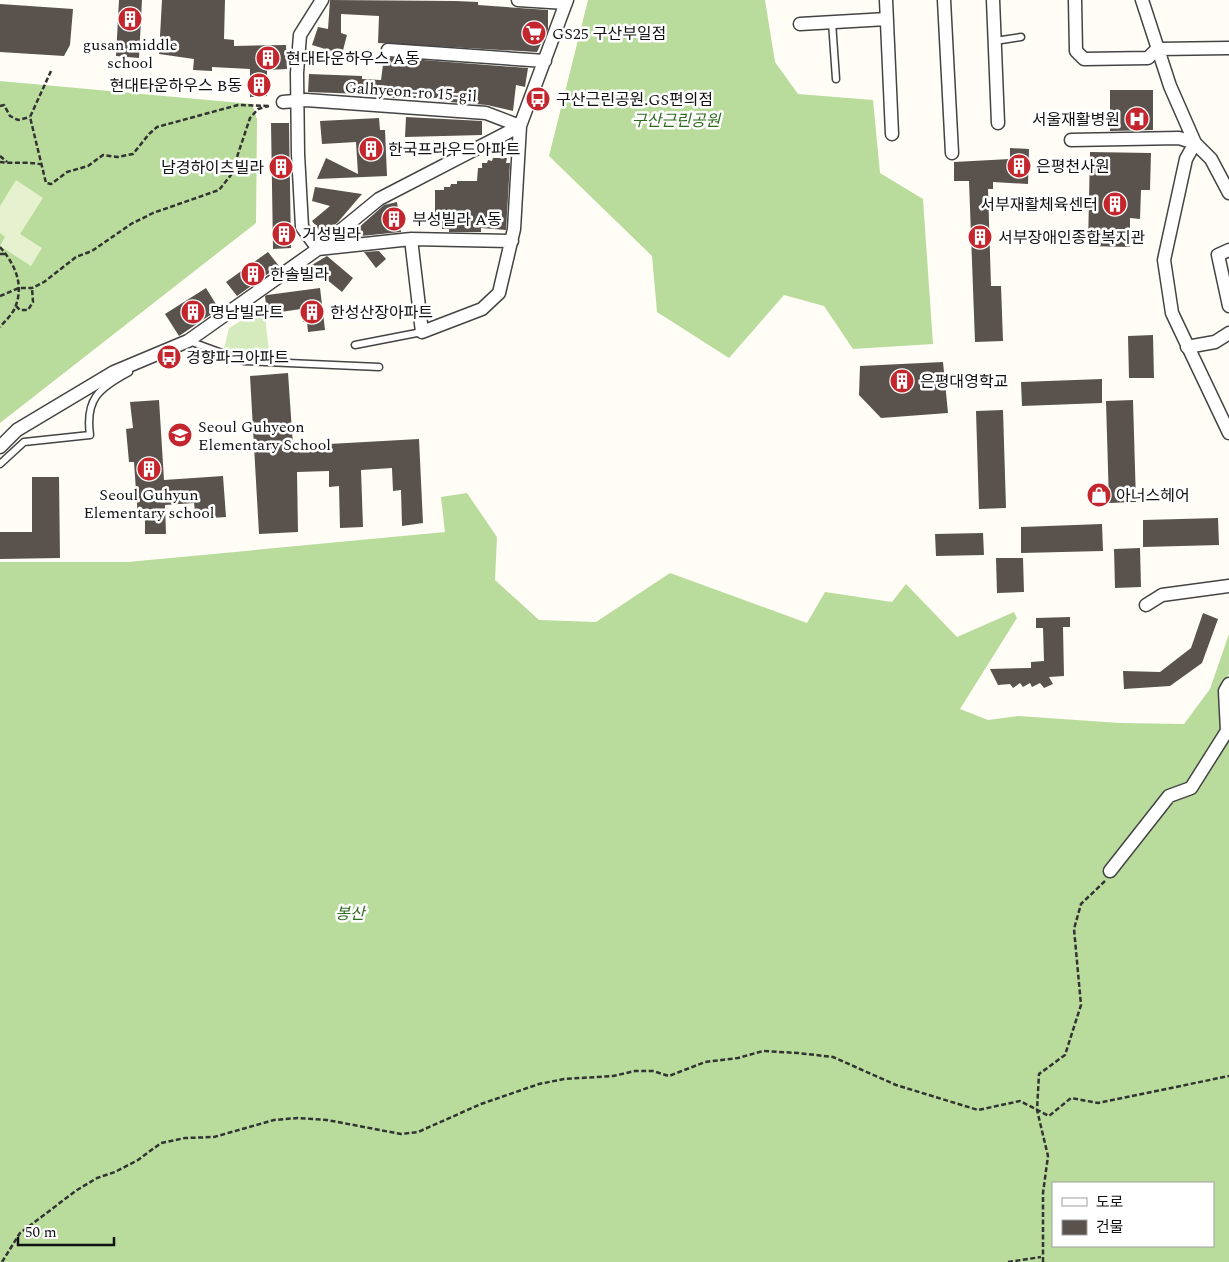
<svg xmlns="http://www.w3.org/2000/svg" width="1229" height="1262" viewBox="0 0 1229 1262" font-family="Spectral,'Noto Sans KR',serif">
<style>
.green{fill:#d5ebbd}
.forest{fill:#b9dc9c;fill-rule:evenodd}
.pitch{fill:#e6f2cf}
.building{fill:#5a524d}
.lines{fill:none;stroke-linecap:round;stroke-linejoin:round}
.service-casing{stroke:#444;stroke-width:9}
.minor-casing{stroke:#444;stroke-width:15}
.path{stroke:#333;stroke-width:2.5;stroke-dasharray:5 2.5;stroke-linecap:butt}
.service{stroke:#fff;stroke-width:6}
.minor{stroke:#fff;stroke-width:12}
.labels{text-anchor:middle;stroke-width:5;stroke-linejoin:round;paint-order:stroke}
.poi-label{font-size:16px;fill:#111;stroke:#fff;text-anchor:start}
.street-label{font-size:16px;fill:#111;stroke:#fff}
.park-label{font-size:16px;font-style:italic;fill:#2f6b1f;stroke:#fff}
</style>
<rect width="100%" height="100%" fill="#fffdf5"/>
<path class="green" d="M 264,307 L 269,352 L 222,357 L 229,328 Z"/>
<path class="forest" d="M 588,0 L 765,0 L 775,62 L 798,94 L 873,100 L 880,173 L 923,199 L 933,344 L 853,349 L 824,306 L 784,295 L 729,358 L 657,312 L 652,256 L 549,156 Z
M 0,81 L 252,104 L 257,119 L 256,223 L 0,423 Z
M 467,493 L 497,537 L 495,580 L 539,620 L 596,622 L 670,573 L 807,623 L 825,592 L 892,602 L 906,584 L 957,637 L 1014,612 L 1017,618 L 960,709 L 988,720 L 1018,716 L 1120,723 L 1184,724 L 1210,689 L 1229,634 L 1229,674 L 1220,692 L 1229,720 L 1229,1262 L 0,1262 L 0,562 L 128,562 L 445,532 L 441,497 ZM 1053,1183 L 1213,1183 L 1213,1246 L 1053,1246 Z"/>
<path class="pitch" d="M 16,180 L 43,198 L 20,234 L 42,248 L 31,266 L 0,246 L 5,237 L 0,233 L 0,206 Z"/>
<path class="building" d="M 119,0 L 142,0 L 139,58 L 116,56 Z
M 162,0 L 225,0 L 224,39 L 234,40 L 234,46 L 286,45 L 287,69 L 267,70 L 267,96 L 250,97 L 250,69 L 212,67 L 212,71 L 193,70 L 194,59 L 159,54 Z
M 330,0 L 455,1 L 478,2 L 478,5 L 548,10 L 548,29 L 537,52 L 378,43 L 379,16 L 341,14 L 341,33 L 347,35 L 342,54 L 312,45 L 318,27 L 328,29 Z
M 0,4 L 73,9 L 70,45 L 64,56 L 0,52 Z
M 384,57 L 528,68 L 525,87 L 516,85 L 513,111 L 487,105 L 437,101 L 437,98 L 389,98 L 389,95 L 308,92 L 309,74 L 362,76 L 362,79 L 381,80 Z
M 1110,90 L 1153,90 L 1153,130 L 1110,131 Z
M 406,117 L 482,121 L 482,135 L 405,137 Z
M 379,118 L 380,130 L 385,130 L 387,176 L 317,179 L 326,158 L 358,174 L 356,142 L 322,144 L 320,121 Z
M 271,123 L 289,123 L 291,248 L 273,249 Z
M 1010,148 L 1029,149 L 1028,184 L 993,182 L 993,189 L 988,189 L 991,286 L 1001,286 L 1003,341 L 975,342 L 969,181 L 954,181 L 954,162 L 1010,159 Z
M 1090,152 L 1151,153 L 1150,190 L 1141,190 L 1140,219 L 1130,218 L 1130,247 L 1088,246 Z
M 493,158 L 507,158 L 506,163 L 510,163 L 506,230 L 481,228 L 481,232 L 449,232 L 449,229 L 442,229 L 442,219 L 438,219 L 438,214 L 435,214 L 435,190 L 444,190 L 444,187 L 450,187 L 451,184 L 457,184 L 457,181 L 477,181 L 478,168 L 482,168 L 482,163 L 487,163 L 488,160 L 492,161 Z
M 315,187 L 362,194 L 338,222 L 323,235 L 312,221 L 330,206 L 312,201 Z
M 397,202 L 401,232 L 361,236 L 356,230 L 384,205 Z
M 379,251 L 386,259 L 376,268 L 364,252 Z
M 268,252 L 279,266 L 237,296 L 226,282 Z
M 327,256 L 353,278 L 342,292 L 310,266 Z
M 206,288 L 219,309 L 179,336 L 165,314 Z
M 320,288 L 325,330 L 308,332 L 307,321 L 303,322 L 301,309 L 267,314 L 265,296 L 267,295 Z
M 1153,335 L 1154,378 L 1129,378 L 1128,336 Z
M 943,362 L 948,413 L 881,418 L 859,395 L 860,366 Z
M 288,373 L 293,446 L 419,439 L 423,523 L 402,526 L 401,490 L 393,491 L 392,468 L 361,470 L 363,527 L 340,528 L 339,486 L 329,487 L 329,471 L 297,472 L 298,532 L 259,534 L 250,376 Z
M 1102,379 L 1102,403 L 1022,406 L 1021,382 Z
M 159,400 L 164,480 L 223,476 L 226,517 L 196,519 L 194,503 L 165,505 L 166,534 L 145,534 L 145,518 L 138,519 L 134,462 L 129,462 L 126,429 L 133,428 L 130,402 Z
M 1133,400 L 1136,502 L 1109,503 L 1106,401 Z
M 1003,410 L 1006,508 L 979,509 L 976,411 Z
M 32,477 L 59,477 L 60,558 L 0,559 L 0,532 L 32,532 Z
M 1218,518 L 1219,545 L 1143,547 L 1143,520 Z
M 1102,524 L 1103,551 L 1021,553 L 1021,527 Z
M 983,533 L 984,555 L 936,556 L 935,534 Z
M 1140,548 L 1141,587 L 1115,588 L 1114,549 Z
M 996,558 L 1023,558 L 1024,592 L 997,593 Z
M 1203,613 L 1218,619 L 1202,663 L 1170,686 L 1124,689 L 1123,671 L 1160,672 L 1191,648 Z
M 1070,617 L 1070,627 L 1063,627 L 1064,676 L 1049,677 L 1053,684 L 1044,688 L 1040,683 L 1032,687 L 1030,683 L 1023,687 L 1020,683 L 1013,688 L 1010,684 L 998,685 L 990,669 L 1031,668 L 1031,662 L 1044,661 L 1043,628 L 1036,628 L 1036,618 Z"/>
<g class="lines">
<defs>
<path id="service" d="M 832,22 L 836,79
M 995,41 L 1021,37
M 189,341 L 244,361 L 379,367
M 355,345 L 422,332
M 0,464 L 24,442 L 90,435 C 85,399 99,388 129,372"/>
<path id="minor" d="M 322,0 L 300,35 L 297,73 L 298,154 L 302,227 L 318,249 L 411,239 L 512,241
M 518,0 L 566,3
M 886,0 L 892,134
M 944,0 L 952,153
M 993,0 L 998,123
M 1075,0 L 1076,51 L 1084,59 L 1148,58 L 1157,49
M 1142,0 L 1170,86 L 1195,143 L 1211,159 L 1229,193
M 800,24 L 887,19
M 1157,49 L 1229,48
M 388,50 L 545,61
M 283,102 L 306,100 L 486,113 L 520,126 L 514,229 L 499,293 L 482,309 L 422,332 L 411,239
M 1071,140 L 1179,138 L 1195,143
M 1195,143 L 1186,159 L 1164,260 L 1172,313 L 1229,433
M 1229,250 L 1218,255 L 1229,306
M 1187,347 L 1215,342 L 1229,333
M 0,447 L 17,430 L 114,372 L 188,341 L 318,249 L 379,199 L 520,126 L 567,0
M 1146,605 L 1162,595 L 1229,586
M 1110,871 L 1169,796 L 1191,788 L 1227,731 L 1225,691 L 1229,684"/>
</defs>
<use href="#service" class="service-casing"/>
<use href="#minor" class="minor-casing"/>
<path class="path" d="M 51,71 L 30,117 L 46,183 L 51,184 L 67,172 L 88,166 L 103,155 L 117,157 L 133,154 L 149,134 L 157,127 L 238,105 L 270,106
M 0,106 L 4,105 L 10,116 L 18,120 L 30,117
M 0,156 L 7,162
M 0,162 C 12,164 34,161 42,165
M 0,247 C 14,263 24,283 16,305 C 14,313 5,321 0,327
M 0,254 L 6,254
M 0,296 L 19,288 L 32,288 L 44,282 L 76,257 L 92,251 L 131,224 L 153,213 L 219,190 L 231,175 L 250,118 L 258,109 L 269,106
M 16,306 L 20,310 L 28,310 L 33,302 L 32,288
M 2,1262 L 20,1233 L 77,1190 L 97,1178 L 115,1172 L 138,1160 L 161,1143 L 185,1138 L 214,1137 L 274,1120 L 298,1118 L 327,1120 L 401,1134 L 418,1132 L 481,1104 L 539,1084 L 564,1079 L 613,1076 L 635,1071 L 653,1071 L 669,1076 L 705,1062 L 738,1058 L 763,1051 L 798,1053 L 833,1057 L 896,1085 L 978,1110 L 1020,1101 L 1049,1116 L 1071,1098 L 1098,1103 L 1229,1076
M 1008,1262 L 1041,1257
M 1043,1262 L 1043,1193 L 1048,1156 L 1037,1110 L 1039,1074 L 1065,1055 L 1081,1005 L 1074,929 L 1081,904 L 1105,881"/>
<use href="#service" class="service"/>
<use href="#minor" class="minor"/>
</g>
<defs>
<symbol id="building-disc" viewBox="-11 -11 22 22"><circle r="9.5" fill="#c4262e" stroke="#fff"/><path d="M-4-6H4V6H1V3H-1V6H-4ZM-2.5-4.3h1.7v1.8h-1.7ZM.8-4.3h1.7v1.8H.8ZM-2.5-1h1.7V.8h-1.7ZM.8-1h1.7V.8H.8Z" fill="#fff"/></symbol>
<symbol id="supermarket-disc" viewBox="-11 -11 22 22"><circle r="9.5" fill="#c4262e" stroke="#fff"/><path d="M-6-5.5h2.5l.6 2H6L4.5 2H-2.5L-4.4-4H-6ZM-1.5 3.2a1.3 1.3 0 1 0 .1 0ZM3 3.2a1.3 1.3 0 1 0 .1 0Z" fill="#fff"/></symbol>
<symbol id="bus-disc" viewBox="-11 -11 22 22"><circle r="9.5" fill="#c4262e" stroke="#fff"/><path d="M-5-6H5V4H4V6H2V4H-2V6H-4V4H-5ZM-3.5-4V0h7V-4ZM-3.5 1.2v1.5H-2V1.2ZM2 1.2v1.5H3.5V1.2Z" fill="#fff"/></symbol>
<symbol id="hospital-disc" viewBox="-11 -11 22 22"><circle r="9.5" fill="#c4262e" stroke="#fff"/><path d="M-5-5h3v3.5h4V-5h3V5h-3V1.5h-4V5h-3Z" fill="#fff"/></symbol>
<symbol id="school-disc" viewBox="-11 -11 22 22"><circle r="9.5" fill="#c4262e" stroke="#fff"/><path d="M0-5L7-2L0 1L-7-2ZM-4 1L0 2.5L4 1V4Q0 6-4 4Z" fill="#fff"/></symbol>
<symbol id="shop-disc" viewBox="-11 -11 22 22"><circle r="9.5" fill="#c4262e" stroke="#fff"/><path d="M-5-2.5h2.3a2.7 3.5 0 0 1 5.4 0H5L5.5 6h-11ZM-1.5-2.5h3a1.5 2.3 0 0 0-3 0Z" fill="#fff"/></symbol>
</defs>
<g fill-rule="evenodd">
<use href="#building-disc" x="116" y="5" width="28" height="28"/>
<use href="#supermarket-disc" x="520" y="19" width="28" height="28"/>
<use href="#building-disc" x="254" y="44" width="28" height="28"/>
<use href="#building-disc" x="245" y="71" width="28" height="28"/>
<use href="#bus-disc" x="524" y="85" width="28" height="28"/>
<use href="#hospital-disc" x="1123" y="105" width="28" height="28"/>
<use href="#building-disc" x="357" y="135" width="28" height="28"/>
<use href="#building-disc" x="1005" y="152" width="28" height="28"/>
<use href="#building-disc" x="267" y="153" width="28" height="28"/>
<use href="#building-disc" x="1101" y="190" width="28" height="28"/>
<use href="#building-disc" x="380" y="205" width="28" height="28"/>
<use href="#building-disc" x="270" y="220" width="28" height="28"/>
<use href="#building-disc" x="966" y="223" width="28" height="28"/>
<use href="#building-disc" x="239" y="260" width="28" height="28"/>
<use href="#building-disc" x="179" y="298" width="28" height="28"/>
<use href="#building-disc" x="298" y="298" width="28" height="28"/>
<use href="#bus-disc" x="155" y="343" width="28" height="28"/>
<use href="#building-disc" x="888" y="367" width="28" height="28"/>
<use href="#school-disc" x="166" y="421" width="28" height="28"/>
<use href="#building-disc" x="135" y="455" width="28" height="28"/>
<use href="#shop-disc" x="1085" y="481" width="28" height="28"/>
</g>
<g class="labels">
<g class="poi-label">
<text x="552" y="39">GS25 구산부일점</text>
<text x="130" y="50" text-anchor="middle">gusan middle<tspan x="130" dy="18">school</tspan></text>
<text x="286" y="64">현대타운하우스 A동</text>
<text x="242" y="91" text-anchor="end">현대타운하우스 B동</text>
<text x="556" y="105">구산근린공원.GS편의점</text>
<text x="1120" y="125" text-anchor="end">서울재활병원</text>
<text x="388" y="155">한국프라우드아파트</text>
<text x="1036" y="172">은평천사원</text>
<text x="264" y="173" text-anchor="end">남경하이츠빌라</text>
<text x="1098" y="210" text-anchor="end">서부재활체육센터</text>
<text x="412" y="225">부성빌라 A동</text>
<text x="302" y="240">거성빌라</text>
<text x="998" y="243">서부장애인종합복지관</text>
<text x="270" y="280">한솔빌라</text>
<text x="210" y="318">명남빌라트</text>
<text x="330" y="318">한성산장아파트</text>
<text x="186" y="363">경향파크아파트</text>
<text x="920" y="387">은평대영학교</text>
<text x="198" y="432">Seoul Guhyeon<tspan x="198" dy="18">Elementary School</tspan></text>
<text x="149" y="500" text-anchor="middle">Seoul Guhyun<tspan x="149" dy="18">Elementary school</tspan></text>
<text x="1116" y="501">아너스헤어</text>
</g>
<g class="street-label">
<text transform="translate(411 91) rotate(4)" y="6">Galhyeon-ro 15-gil</text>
</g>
<g class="park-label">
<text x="676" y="126">구산근린공원</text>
<text x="350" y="919">봉산</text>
</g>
</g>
<rect x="1052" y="1182" width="162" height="65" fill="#ffffff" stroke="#a0a0a0"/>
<rect x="1062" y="1198" width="25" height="8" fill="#ffffff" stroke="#a0a0a0"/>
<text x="1096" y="1207" font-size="15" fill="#111111">도로</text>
<rect x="1062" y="1220" width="25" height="15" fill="#5a524d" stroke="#a0a0a0"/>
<text x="1096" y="1232" font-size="15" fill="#111111">건물</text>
<path d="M18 1237v8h96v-8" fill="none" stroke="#111111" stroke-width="2.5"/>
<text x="25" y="1237" font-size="15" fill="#111111" stroke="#ffffff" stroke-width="4" paint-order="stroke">50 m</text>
</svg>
